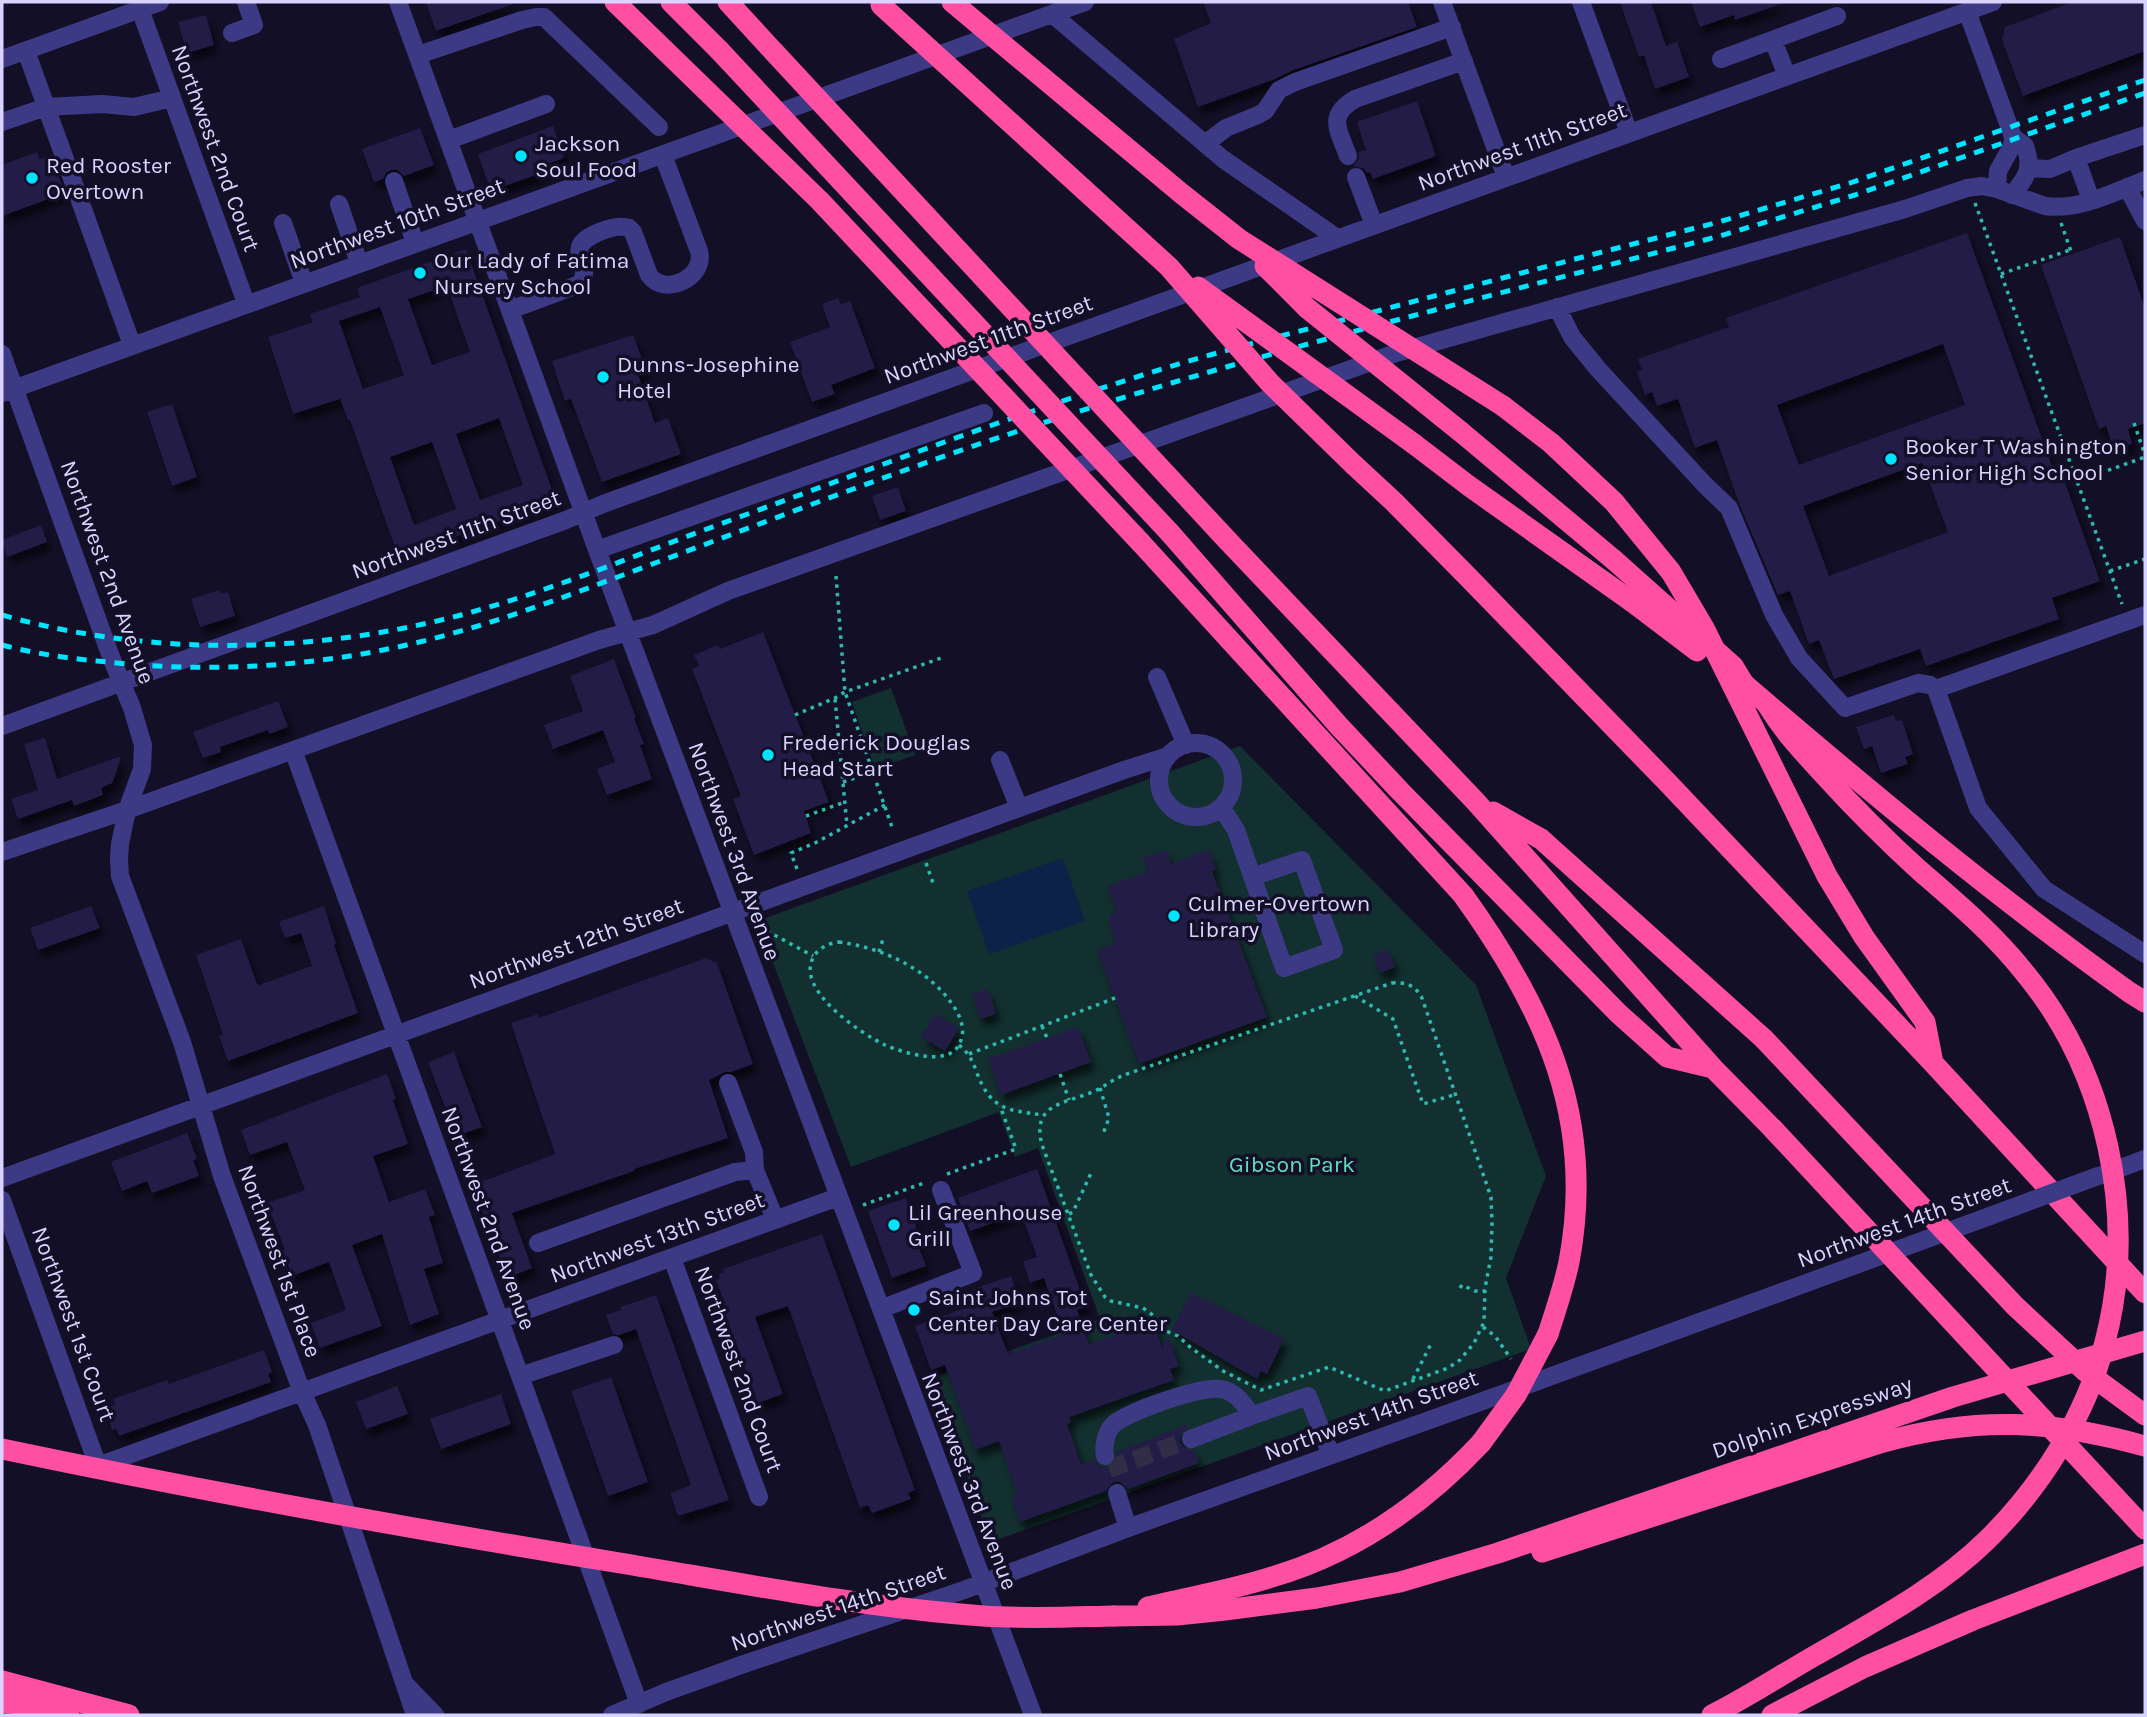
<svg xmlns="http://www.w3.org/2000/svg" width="2147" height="1717" viewBox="0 0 2147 1717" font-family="Karla,sans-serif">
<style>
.green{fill:#12302f}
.water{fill:#0c2248}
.building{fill:#241b47;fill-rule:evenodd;filter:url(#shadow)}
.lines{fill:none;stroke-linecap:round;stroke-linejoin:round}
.minor-tunnel{stroke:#312d47;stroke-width:18;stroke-dasharray:18 9;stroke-linecap:butt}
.path{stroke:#2fb8b0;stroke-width:3.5;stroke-dasharray:3.5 5;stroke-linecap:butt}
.minor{stroke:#3d3a85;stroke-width:18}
.highway{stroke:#ff4fa3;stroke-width:21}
.rail{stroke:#00e5ff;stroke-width:5;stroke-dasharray:10 9;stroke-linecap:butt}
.minor-bridge{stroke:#3d3a85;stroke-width:18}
.highway-bridge{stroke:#ff4fa3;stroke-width:21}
.poi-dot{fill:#00e5ff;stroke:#130f26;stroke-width:2.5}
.labels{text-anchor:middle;stroke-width:7;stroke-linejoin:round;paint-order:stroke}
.poi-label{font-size:23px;fill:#d9d4ff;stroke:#130f26;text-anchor:start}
.street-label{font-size:23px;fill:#d9d4ff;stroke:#130f26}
.park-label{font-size:23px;fill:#5fe0c0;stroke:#130f26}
</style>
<defs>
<filter id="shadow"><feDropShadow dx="4.5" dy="8" stdDeviation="3.5" flood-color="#0009"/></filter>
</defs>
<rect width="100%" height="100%" fill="#130f26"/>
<path class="green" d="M 891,688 L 915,755 L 875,769 L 852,702 Z
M 1240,746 L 1476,985 L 1546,1176 L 1506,1278 L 1531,1349 L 991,1542 L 931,1378 L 1100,1319 L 1038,1148 L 1015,1157 L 999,1112 L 851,1167 L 757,921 Z"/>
<path class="water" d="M 1063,858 L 1085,921 L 989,954 L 967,891 Z"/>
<path class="building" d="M 426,2 L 513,2 L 513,4 L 436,31 Z
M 1203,2 L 1408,2 L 1417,27 L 1291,71 L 1275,79 L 1198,107 L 1174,39 L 1211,23 Z
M 1620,2 L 1651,2 L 1666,46 L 1677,42 L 1689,77 L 1655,89 L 1644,55 L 1639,57 Z
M 1691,2 L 1780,2 L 1781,4 L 1735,20 L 1734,15 L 1700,27 Z
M 2073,2 L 2145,2 L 2145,51 L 2023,96 L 2002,40 L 2005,27 Z
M 206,15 L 214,45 L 187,53 L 178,22 Z
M 1417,101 L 1436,156 L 1373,179 L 1370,172 L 1367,173 L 1363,168 L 1353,166 L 1359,158 L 1359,152 L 1366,150 L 1357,122 Z
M 553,126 L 564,158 L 542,166 L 544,172 L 499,188 L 488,183 L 478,154 Z
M 420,128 L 434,165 L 404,176 L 397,170 L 391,170 L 386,173 L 383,179 L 374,182 L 362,149 Z
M 37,152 L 39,159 L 51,155 L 65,193 L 2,216 L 2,165 Z
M 1967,233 L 2056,477 L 2062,474 L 2100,581 L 2052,598 L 2059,619 L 1926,666 L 1920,649 L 1834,679 L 1819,640 L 1809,644 L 1790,591 L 1778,595 L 1740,506 L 1717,440 L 1695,448 L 1678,399 L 1657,406 L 1652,392 L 1645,395 L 1637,372 L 1642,370 L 1638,359 L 1729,327 L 1726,318 ZM 1943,344 L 1965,405 L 1799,465 L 1777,405 ZM 1922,463 L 1948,532 L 1829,576 L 1803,506 Z
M 2120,237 L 2145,308 L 2145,423 L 2128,429 L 2132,444 L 2114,450 L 2106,426 L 2099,429 L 2041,265 Z
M 466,249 L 556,501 L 449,539 L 447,531 L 396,550 L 350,420 L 348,420 L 340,399 L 293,414 L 268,337 L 313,322 L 310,314 L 360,297 L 357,288 ZM 447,286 L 470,352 L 432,365 L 408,299 ZM 380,307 L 404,375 L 363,389 L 339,321 ZM 499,418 L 523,485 L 480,500 L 456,434 ZM 432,442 L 456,509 L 414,525 L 390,457 Z
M 838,298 L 841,304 L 850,301 L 875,368 L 831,385 L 835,394 L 812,402 L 790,342 L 830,327 L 822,304 Z
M 633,335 L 647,372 L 638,375 L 655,423 L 668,418 L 681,454 L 602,482 L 571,399 L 565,401 L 552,361 Z
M 172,404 L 197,477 L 172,486 L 147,412 Z
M 898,487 L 906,511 L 880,520 L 872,496 Z
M 41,525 L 47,542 L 7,557 L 2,540 Z
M 220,590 L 221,594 L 228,592 L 235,616 L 200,627 L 191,599 Z
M 763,632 L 829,802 L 804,811 L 811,833 L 754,855 L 733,799 L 741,796 L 692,669 L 699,666 L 694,655 L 718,645 L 720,649 Z
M 614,659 L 636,718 L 634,718 L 644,744 L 640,745 L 652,779 L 607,795 L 597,769 L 615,762 L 603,730 L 553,749 L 544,725 L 583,711 L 570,676 Z
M 278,701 L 288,727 L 269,734 L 268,730 L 220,747 L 221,752 L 203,758 L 193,732 Z
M 1894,715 L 1896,721 L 1902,720 L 1913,754 L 1905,757 L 1908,764 L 1881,773 L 1872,746 L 1864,749 L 1856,727 Z
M 45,738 L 57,779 L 121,756 L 116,773 L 112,783 L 101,788 L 103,795 L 74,806 L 72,800 L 18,819 L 11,799 L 38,790 L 24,744 Z
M 1166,850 L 1171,864 L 1209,850 L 1216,870 L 1212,871 L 1267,1017 L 1139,1064 L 1097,950 L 1115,944 L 1109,915 L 1117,912 L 1108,886 L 1148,872 L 1143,858 Z
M 91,906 L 100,928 L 38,950 L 30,928 Z
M 324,906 L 336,944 L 334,945 L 358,1013 L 228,1061 L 219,1036 L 223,1035 L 196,955 L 241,939 L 257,984 L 259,985 L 312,966 L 301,933 L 285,938 L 279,922 Z
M 1388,949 L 1395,967 L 1380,973 L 1373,956 Z
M 706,958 L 717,963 L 753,1064 L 731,1072 L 725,1072 L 709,1080 L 728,1138 L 634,1169 L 634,1171 L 512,1213 L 532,1268 L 507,1278 L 473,1185 L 555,1154 L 511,1023 L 538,1014 L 539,1018 Z
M 988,989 L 996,1014 L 980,1019 L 972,994 Z
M 935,1014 L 959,1028 L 945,1051 L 921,1037 Z
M 1078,1027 L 1091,1062 L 1001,1095 L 988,1059 Z
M 454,1052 L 482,1127 L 456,1136 L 428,1062 Z
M 387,1074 L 396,1099 L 393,1100 L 408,1144 L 373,1156 L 389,1202 L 425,1189 L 435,1215 L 429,1217 L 443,1263 L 424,1269 L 439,1314 L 410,1325 L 382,1234 L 352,1245 L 382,1326 L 320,1348 L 311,1323 L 346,1310 L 329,1262 L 292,1276 L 283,1251 L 285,1250 L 267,1203 L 305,1190 L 287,1142 L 250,1155 L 241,1130 Z
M 187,1133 L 197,1159 L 193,1160 L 199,1176 L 152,1193 L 147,1181 L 122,1191 L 111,1162 Z
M 1037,1169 L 1086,1307 L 1077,1310 L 1089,1344 L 1153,1322 L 1162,1348 L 1168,1336 L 1179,1366 L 1170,1369 L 1174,1380 L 1069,1417 L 1071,1422 L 1067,1424 L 1081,1464 L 1095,1460 L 1100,1466 L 1107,1467 L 1115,1461 L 1116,1452 L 1186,1425 L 1187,1428 L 1182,1432 L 1180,1442 L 1184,1448 L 1194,1450 L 1199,1463 L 1128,1489 L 1120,1482 L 1113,1482 L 1106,1491 L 1020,1522 L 1011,1497 L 1018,1495 L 999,1441 L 975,1450 L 945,1365 L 931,1370 L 915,1326 L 973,1305 L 972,1302 L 977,1300 L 973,1289 L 1011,1276 L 1020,1302 L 992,1312 L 1008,1354 L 1064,1334 L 1044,1278 L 1030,1283 L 1023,1262 L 1037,1257 L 1021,1213 L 970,1231 L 958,1198 Z
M 906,1198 L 920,1238 L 916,1240 L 926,1266 L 892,1278 L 868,1211 Z
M 822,1234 L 915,1490 L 908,1493 L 911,1499 L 872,1513 L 868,1505 L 860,1508 L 788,1306 L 755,1317 L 783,1394 L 758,1403 L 720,1300 L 723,1299 L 716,1280 L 720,1278 L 719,1274 L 724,1272 L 723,1269 Z
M 1191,1293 L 1284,1339 L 1267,1374 L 1261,1371 L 1257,1379 L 1172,1330 Z
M 656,1295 L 729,1500 L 678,1516 L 670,1493 L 691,1485 L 636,1329 L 619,1335 L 613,1334 L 606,1315 L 621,1310 L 620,1307 Z
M 264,1350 L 272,1372 L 268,1374 L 271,1382 L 119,1436 L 116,1429 L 112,1430 L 105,1408 L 115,1405 L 113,1399 L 167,1380 L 169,1384 Z
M 611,1377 L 648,1482 L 608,1496 L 571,1391 Z
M 397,1386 L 408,1414 L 366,1429 L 356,1402 Z
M 501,1394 L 511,1424 L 441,1449 L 430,1419 Z"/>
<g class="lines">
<path class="minor-tunnel" d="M 1109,1469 L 1191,1439"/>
<path class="path" d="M 1975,203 L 2122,604
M 2061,223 L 2072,254
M 2001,274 L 2070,250
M 2134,423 L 2145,455
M 2076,482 L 2145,457
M 2110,571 L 2145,559
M 836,576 L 845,692 L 893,830
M 835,699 L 847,825
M 795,715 L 835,698 L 845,692 L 944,657
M 843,782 L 872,772
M 806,816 L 845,802
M 926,863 L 934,886
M 797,869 L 791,853 L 815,843 L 885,805
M 767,931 L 813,956
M 839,942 C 883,948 932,970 956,1010 C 961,1019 965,1030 961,1040 C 953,1069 904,1053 885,1045 C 860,1033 796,990 813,958 C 818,948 829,943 839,942 Z
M 879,952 L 883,939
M 1392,983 C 1406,982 1415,985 1422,998 L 1491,1197 L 1492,1222 L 1491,1257 L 1485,1288 L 1484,1322 L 1474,1343 L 1460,1360 L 1448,1368 L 1385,1391 L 1329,1367 L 1261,1390 L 1223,1371 L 1190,1347 L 1178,1336 L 1166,1331 L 1154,1316 L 1143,1308 L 1111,1301 L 1105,1297 L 1091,1275 L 1042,1145 C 1031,1103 1065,1104 1095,1091 C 1105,1086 1114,1079 1124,1075 Z
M 1355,996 L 1393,1019 L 1423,1104 L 1457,1094
M 1042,1026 L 1047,1038
M 959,1045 C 969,1053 973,1062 977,1073 C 991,1110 1007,1110 1043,1115
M 969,1054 L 1115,998
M 1060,1074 L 1069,1100
M 1100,1088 L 1109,1118 L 1103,1134
M 947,1174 L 1016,1149 L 1000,1106
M 863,1205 L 924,1183
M 1069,1214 L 1073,1212 L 1092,1171
M 1460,1288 L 1462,1285 L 1475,1291 L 1485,1291
M 1483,1327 L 1495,1336 L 1511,1359
M 1413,1379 L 1431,1344"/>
<path class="minor" d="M 398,2 L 597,550 L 1033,1715
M 1442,2 L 1506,177
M 1581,2 L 1629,133
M 140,9 L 246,303
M 1967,11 L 2013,137 L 2012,146 L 1998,171 L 1997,189
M 1052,14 L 1223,159 L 1337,238
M 232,33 L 254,25 L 246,2
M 1773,40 L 1787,76
M 26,51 L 132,345
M 418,55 L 522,20 L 536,17 L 544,17 L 659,127
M 2,59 L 160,2
M 1721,59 L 1837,16
M 2,122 L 46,107 L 102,104 L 134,107 L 172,98
M 449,140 L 546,104
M 1205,144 L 1226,128 L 1258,115 L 1265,111 L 1279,90 L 1295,82 L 1452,27
M 1348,156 C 1339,131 1326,116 1355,99 L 1464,61
M 2028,168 L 2050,169 L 2076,158
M 1356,177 L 1374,225
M 394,181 L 415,243
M 2127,187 L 2145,221
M 2012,195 C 2027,177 2033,168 2025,146 L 2013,137
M 2091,200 L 2076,158 L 2145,135
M 339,204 L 359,263
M 283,223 L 304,283
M 1557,307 L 1572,337 L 1598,369 L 1705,485 L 1729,508 L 1774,615 L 1799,658 L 1845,708 L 1918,683 L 1930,685 L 1936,689 L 1978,808 L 2044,889 L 2145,954
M 510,310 L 580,284 C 591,268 576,261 580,247 C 583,236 613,225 624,227 C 629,227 629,228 633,232 L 649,275 C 664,297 706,278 699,251 L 663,155
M 2,354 L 111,657 L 132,708 L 143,745 L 142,769 L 127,810 L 120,844 L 119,859 L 120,876 L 182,1042 L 222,1176 L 302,1392 L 317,1425 L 415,1715
M 2,393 C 363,262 724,131 1085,2
M 597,550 L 984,413
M 1157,677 L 1186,745
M 1936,689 L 2145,615
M 2,726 L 566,520 L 603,504 L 1993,2
M1159 780a37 37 0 1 1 74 0a37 37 0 1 1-74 0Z
M 293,750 L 639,1704
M 1000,760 L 1019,808
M 1221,807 L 1236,830 L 1284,968 L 1334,950 L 1302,860 L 1252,877
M 2,852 L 127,810 L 599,640 L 653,625 L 728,591 L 1396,353 L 1905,209 L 1967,188 L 1982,186 L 1997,189 L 2045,206 C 2078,211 2115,192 2145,180
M 728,1083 L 754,1152 L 755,1170 L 775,1219
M 2102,1175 L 2145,1159
M 2,1178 L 1124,770 L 1168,756
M 2,1200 L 98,1466 L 838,1197
M 538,1243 L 735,1172 L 755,1170
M 672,1258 L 759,1497
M 881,1309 L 973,1273 L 941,1190
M 520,1376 L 614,1345
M 1191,1439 L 1251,1416
M 1105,1456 C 1103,1448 1106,1432 1112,1426 C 1125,1412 1201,1386 1220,1389 C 1234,1390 1245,1404 1251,1416 L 1308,1396 L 1331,1455
M 1117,1493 L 1128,1528
M 407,1686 L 435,1715
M 612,1715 L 666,1692 L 744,1664 L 964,1590 L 1128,1528 L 1505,1393 L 1990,1216"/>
<path class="highway" d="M 671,2 L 719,50
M 728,2 L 774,52
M 1503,406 L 1551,443 L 1614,502 L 1671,572 L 1704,628 L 1827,876 L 1864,937 L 1925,1022 L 1933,1063
M 1461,432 L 1614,560
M 1414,444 L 1469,486 L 1631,601
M 1354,465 L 1394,502 L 1469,578 L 1668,783 L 1933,1063 L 2145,1293
M 1170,533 L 1338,725 L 1400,791 L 1619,1014 L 1667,1057 L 1713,1068
M 1228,541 L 1476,802 L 1713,1068 L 1773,1129
M 1141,543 L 1463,895 C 1545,1009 1596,1119 1569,1262 C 1564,1286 1556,1310 1548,1334
M 1744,684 C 1869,791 1995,896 2129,992 L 2145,1002
M 1493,812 L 1541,839 L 1764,1039
M 1542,1552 L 1883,1442 C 1978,1416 2050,1420 2145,1446
M 1148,1607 C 1189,1597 1232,1590 1272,1577 C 1354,1553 1423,1505 1481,1443
M 1114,1616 L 1177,1615 L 1225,1610 L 1317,1598 L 1400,1582 L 1498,1553 L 1953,1397 L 2145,1341
M 2,1681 L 129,1715
M 2,1702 L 69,1710
M 1772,1715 L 1865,1667 L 1973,1620 L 2145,1554"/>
<path class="rail" d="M 2,615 C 150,657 313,654 461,615 C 547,592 631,557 715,526 C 852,476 988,424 1127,380 C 1201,356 1276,337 1351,318 C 1472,286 1593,254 1715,223 L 1850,183 L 2145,80
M 2,645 C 36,654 72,659 108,662 C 209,673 312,667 411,644 C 498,624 582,590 666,559 C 792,512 918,463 1046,422 C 1267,350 1495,295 1720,236 L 1855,195 L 2145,93"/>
<path class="minor-bridge" d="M 1990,1216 L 2098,1176"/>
<path class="highway-bridge" d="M 615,2 L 820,201 L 1141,543
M 952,2 L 1182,194 L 1239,239 L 1503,406
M 881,5 L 1169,267 L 1270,383 L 1354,465
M 719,50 L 1170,533
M 774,52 L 1228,541
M 1265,266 L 1307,308 L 1461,432
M 1198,287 L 1414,444
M 1614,560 L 1733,666 L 1744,684
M 1631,601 L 1697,651
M 1764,1039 L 2015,1306 L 2085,1371 L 2145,1415
M 1773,1129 L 2145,1529
M 1481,1443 L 1516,1395 L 1548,1334
M 2,1449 C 207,1492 413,1529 620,1563 C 740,1583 861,1607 983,1616 C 1027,1619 1070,1617 1114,1616
M 1712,1715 C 1748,1697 1781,1675 1816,1655 C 1875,1621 1938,1588 1987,1540 C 2041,1487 2086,1416 2105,1342 C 2138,1216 2107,1072 2024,972 C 1993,933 1956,902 1919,870 C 1886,840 1855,809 1825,776 C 1803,752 1783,731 1767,704"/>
</g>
<g class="poi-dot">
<circle cx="521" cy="156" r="7"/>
<circle cx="32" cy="178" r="7"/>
<circle cx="420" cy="273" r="7"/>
<circle cx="603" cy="377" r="7"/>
<circle cx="1891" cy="459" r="7"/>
<circle cx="768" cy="755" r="7"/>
<circle cx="1174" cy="916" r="7"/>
<circle cx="894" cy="1225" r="7"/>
<circle cx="914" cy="1310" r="7"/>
</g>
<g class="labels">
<g class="poi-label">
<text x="535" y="151">Jackson<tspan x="535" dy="26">Soul Food</tspan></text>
<text x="46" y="173">Red Rooster<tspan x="46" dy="26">Overtown</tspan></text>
<text x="434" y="268">Our Lady of Fatima<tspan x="434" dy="26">Nursery School</tspan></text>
<text x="617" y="372">Dunns-Josephine<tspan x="617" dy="26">Hotel</tspan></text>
<text x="1905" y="454">Booker T Washington<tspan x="1905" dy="26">Senior High School</tspan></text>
<text x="782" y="750">Frederick Douglas<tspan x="782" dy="26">Head Start</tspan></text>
<text x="1188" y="911">Culmer-Overtown<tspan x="1188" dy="26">Library</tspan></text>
<text x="908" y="1220">Lil Greenhouse<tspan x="908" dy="26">Grill</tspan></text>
<text x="928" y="1305">Saint Johns Tot<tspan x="928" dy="26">Center Day Care Center</tspan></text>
</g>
<g class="street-label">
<text transform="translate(1522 146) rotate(-20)" y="8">Northwest 11th Street</text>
<text transform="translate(216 148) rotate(70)" y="8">Northwest 2nd Court</text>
<text transform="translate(397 223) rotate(-20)" y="8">Northwest 10th Street</text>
<text transform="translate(988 339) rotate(-20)" y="8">Northwest 11th Street</text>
<text transform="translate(456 534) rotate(-20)" y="8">Northwest 11th Street</text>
<text transform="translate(108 572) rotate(70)" y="8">Northwest 2nd Avenue</text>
<text transform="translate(735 851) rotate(70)" y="8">Northwest 3rd Avenue</text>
<text transform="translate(576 943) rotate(-20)" y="8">Northwest 12th Street</text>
<text transform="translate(489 1218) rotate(70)" y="8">Northwest 2nd Avenue</text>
<text transform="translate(1904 1222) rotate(-20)" y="8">Northwest 14th Street</text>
<text transform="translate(657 1237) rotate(-20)" y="8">Northwest 13th Street</text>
<text transform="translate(280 1261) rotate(70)" y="8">Northwest 1st Place</text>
<text transform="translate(74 1324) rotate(70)" y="8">Northwest 1st Court</text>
<text transform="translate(739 1369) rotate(70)" y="8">Northwest 2nd Court</text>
<text transform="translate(1371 1415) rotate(-20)" y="8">Northwest 14th Street</text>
<text transform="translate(1812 1417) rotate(-19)" y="8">Dolphin Expressway</text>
<text transform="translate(970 1481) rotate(69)" y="8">Northwest 3rd Avenue</text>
<text transform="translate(838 1607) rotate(-19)" y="8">Northwest 14th Street</text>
</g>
<g class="park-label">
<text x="1292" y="1172">Gibson Park</text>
</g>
</g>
<rect width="2147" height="1717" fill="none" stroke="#d9d4ff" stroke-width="7"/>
</svg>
